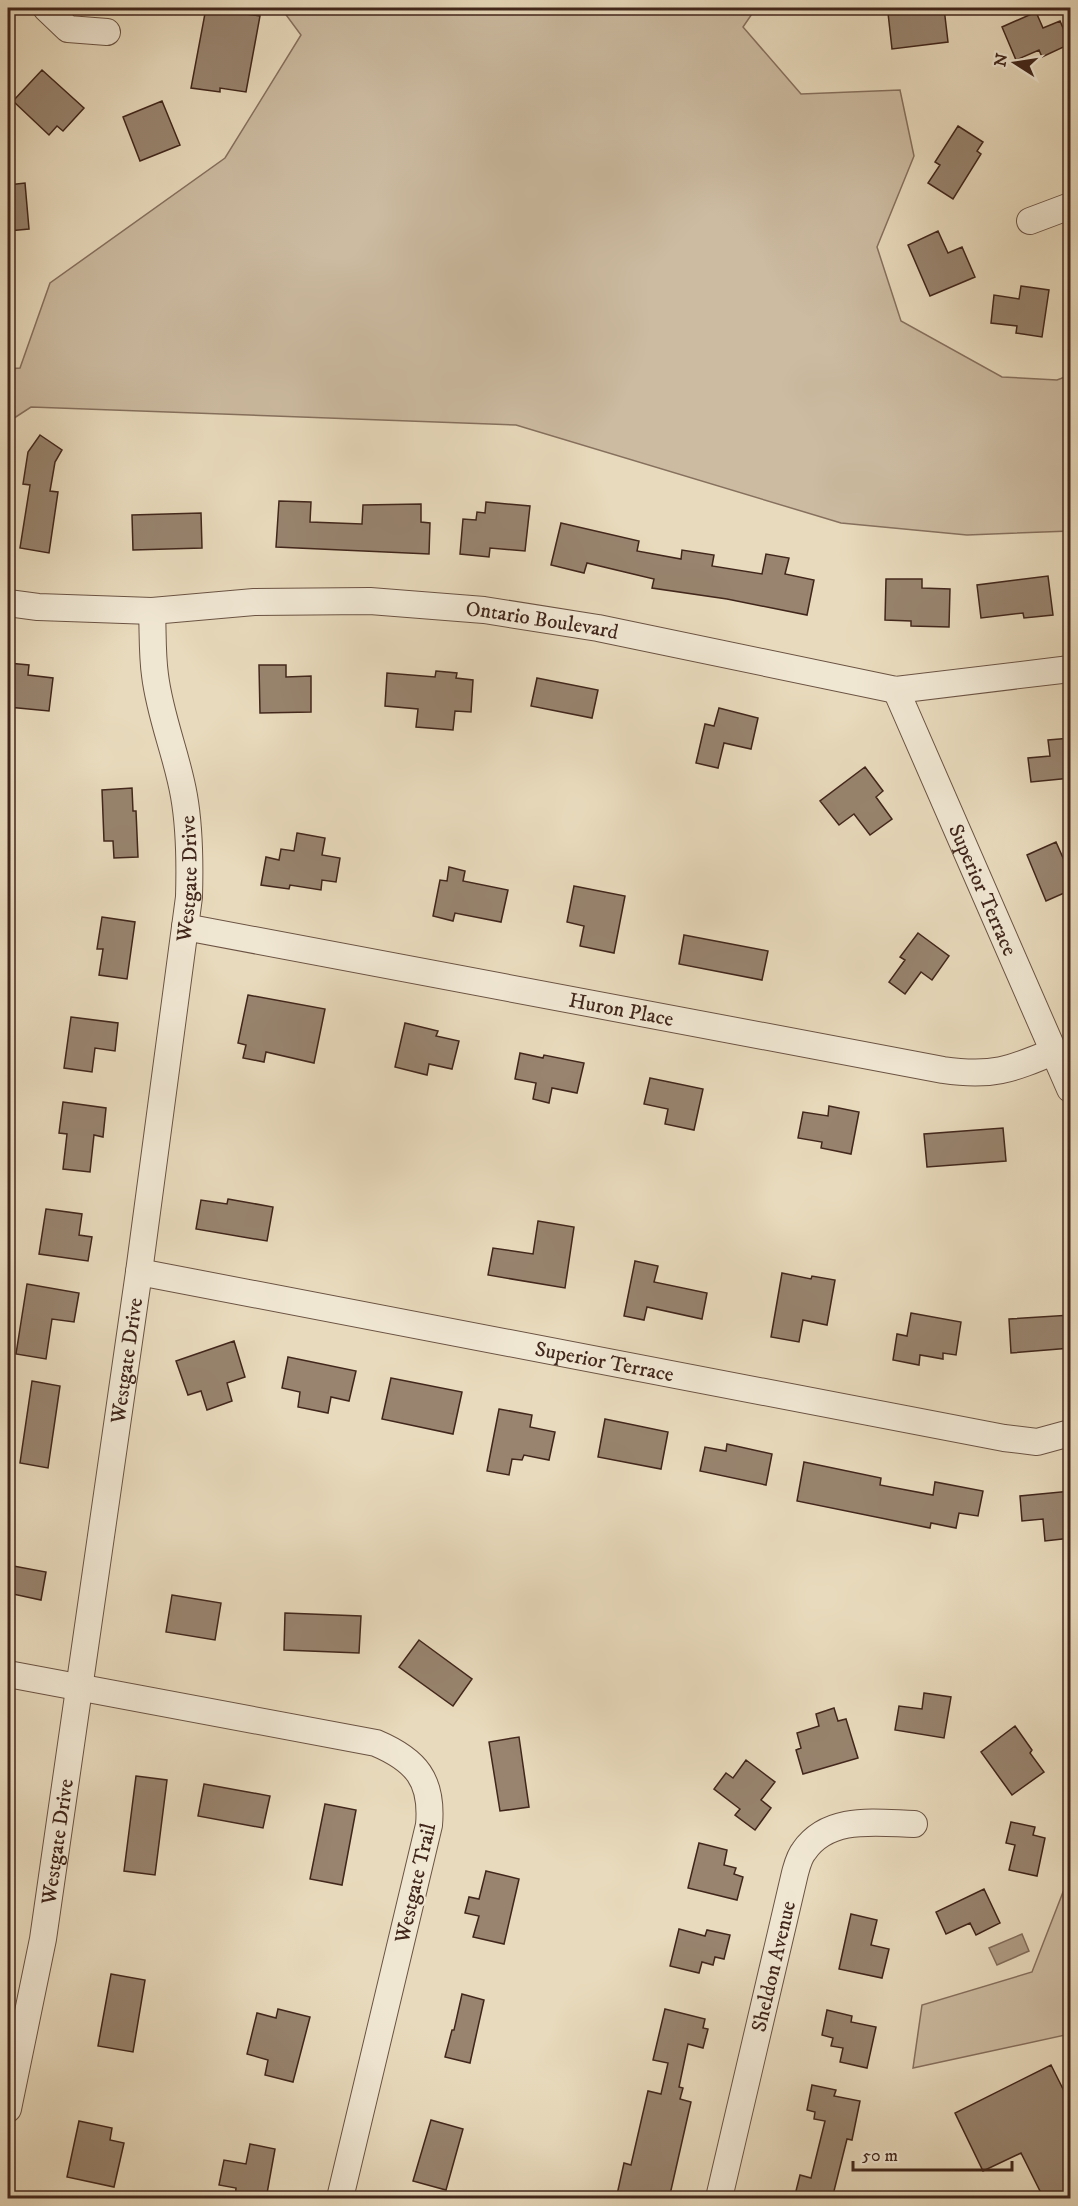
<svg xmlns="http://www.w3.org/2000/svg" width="1078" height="2206" viewBox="0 0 1078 2206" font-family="'IM FELL DW Pica',serif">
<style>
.green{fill:#ccbba1;stroke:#86705e;stroke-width:1.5}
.water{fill:#af9d85;stroke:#836d5b;stroke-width:1.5}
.building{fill:#98846f;stroke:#41261b;stroke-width:1.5}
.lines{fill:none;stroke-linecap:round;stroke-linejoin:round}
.street-casing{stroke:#6b5343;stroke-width:28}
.street{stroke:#f0e7d3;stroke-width:26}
.labels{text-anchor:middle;stroke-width:4.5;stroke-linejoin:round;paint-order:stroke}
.street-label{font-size:21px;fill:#41261b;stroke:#f0e7d3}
</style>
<rect width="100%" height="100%" fill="#e8dabc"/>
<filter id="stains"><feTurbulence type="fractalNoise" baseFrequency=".00333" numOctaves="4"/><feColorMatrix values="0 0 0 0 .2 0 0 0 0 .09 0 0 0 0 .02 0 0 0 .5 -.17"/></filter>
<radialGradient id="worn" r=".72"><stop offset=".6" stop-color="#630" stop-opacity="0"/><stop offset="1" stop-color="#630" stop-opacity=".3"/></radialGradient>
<path class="green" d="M 281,8 L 756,8 L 743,27 L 801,94 L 900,90 L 914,156 L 877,247 L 901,321 L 1002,377 L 1057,380 L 1070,375 L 1070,531 L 967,535 L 841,523 L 516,425 L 31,407 L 8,422 L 8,369 L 20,368 L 50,283 L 225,158 L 301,35 Z
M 1070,1874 L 1070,2034 L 913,2068 L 922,2005 L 1032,1972 Z"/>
<path class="water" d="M 1022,1934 L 1029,1951 L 997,1965 L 989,1948 Z"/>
<path class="building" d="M 206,8 L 260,16 L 246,92 L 220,88 L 220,92 L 191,88 Z
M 921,8 L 944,8 L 948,42 L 892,49 L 888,13 L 922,10 Z
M 1036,12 L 1043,28 L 1060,21 L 1070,44 L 1042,57 L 1039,50 L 1016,60 L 1002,27 Z
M 42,70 L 84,108 L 63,131 L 57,126 L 49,135 L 13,101 Z
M 162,101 L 180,145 L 140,161 L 123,117 Z
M 958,126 L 983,142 L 977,151 L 981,154 L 953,199 L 928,183 L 940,165 L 935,162 Z
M 25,183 L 29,229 L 8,231 L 8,185 Z
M 938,231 L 948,253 L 962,247 L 975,277 L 930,296 L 908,245 Z
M 1021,286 L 1049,290 L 1042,337 L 1016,333 L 1017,326 L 991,323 L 994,295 L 1019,299 Z
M 40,435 L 62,450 L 55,462 L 50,491 L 58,492 L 49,553 L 20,548 L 30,485 L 23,484 L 28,452 Z
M 279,501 L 311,502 L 310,522 L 362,524 L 363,505 L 421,504 L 421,522 L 430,523 L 429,554 L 276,547 Z
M 486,502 L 530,506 L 525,551 L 490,548 L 489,557 L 460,554 L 463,519 L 476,520 L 477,512 L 485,513 Z
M 201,513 L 202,548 L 133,550 L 132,515 Z
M 561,523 L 639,541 L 637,551 L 681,559 L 682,550 L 714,555 L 712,566 L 762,574 L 766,554 L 789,558 L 785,574 L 814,580 L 807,615 L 727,599 L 652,588 L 654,579 L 587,563 L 584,573 L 551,565 Z
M 1048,576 L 1053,615 L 1024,618 L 1023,613 L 981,618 L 977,585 Z
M 886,579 L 922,579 L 922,588 L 950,589 L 949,627 L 911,626 L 911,621 L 885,620 Z
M 8,663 L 29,665 L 28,675 L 53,678 L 49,711 L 8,707 Z
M 259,665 L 286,665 L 286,677 L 311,676 L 311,712 L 260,713 Z
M 436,671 L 457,673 L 456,678 L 473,680 L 471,712 L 455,711 L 453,730 L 416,727 L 418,709 L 385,706 L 387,673 L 435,677 Z
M 537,678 L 598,690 L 592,718 L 531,706 Z
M 719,708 L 758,718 L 751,749 L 724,743 L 718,768 L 696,763 L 705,724 L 714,726 Z
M 1071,738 L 1071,778 L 1031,782 L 1028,758 L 1050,756 L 1048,740 Z
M 865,767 L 883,791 L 876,797 L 892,819 L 870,835 L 854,814 L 839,825 L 820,801 Z
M 132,788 L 133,811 L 136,811 L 138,857 L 114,858 L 113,841 L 104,841 L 102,790 Z
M 297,833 L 325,838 L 322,855 L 340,858 L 336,882 L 322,880 L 321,890 L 290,885 L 289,889 L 261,885 L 266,857 L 279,860 L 281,849 L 294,851 Z
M 1056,842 L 1071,876 L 1071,890 L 1046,901 L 1027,855 Z
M 449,867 L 465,871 L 463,881 L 508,890 L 501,922 L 455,913 L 453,921 L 433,916 L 440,880 L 447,881 Z
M 574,886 L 625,896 L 614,953 L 580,946 L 584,926 L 567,922 Z
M 102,917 L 135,922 L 127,979 L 99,975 L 103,949 L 97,949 Z
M 918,933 L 949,956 L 932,980 L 921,972 L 905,994 L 889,982 L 905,960 L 900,957 Z
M 684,935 L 768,951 L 762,980 L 679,964 Z
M 248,995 L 325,1009 L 314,1063 L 266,1052 L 264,1062 L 243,1058 L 246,1045 L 238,1043 Z
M 71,1017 L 118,1023 L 115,1051 L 95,1048 L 92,1072 L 64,1068 Z
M 405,1023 L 438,1031 L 436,1036 L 459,1041 L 452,1069 L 429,1064 L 427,1075 L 395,1067 Z
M 520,1053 L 543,1058 L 544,1055 L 584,1063 L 577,1093 L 552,1088 L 549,1103 L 533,1099 L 536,1083 L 515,1079 Z
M 650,1078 L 703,1089 L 694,1130 L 665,1124 L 668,1109 L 644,1104 Z
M 63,1102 L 106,1108 L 103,1137 L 94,1135 L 90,1172 L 63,1169 L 67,1134 L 59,1133 Z
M 829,1106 L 859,1112 L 851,1154 L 821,1148 L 822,1142 L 798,1138 L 803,1112 L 828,1116 Z
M 1003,1128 L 1006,1161 L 927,1167 L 924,1134 Z
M 228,1199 L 273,1207 L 267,1241 L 196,1229 L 201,1200 L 227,1204 Z
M 46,1209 L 82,1214 L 79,1235 L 92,1237 L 88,1261 L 39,1254 Z
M 538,1221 L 574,1227 L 565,1288 L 488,1275 L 493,1248 L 533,1254 Z
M 635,1261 L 658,1266 L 654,1282 L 707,1293 L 702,1319 L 647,1307 L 644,1320 L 624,1316 Z
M 782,1273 L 811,1279 L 812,1276 L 835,1280 L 827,1325 L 803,1320 L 799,1342 L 771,1337 Z
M 27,1284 L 79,1293 L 74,1322 L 52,1319 L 46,1359 L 16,1354 Z
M 911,1313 L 961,1322 L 956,1355 L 943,1353 L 943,1359 L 920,1355 L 919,1365 L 893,1360 L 897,1334 L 907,1336 Z
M 1071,1315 L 1071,1348 L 1011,1353 L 1009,1319 Z
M 234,1341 L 245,1377 L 227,1383 L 232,1401 L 207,1410 L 201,1391 L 188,1395 L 176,1361 Z
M 288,1357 L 356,1371 L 349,1401 L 331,1397 L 328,1413 L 298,1407 L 300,1392 L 282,1388 Z
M 391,1378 L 462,1392 L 453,1434 L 382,1419 Z
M 32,1381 L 60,1386 L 48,1468 L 20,1463 Z
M 499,1409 L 532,1415 L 530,1427 L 555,1432 L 549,1460 L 524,1455 L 522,1460 L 512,1459 L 509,1475 L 487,1471 Z
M 605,1419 L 668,1432 L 661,1469 L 598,1457 Z
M 727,1444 L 772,1454 L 766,1485 L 700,1471 L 705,1447 L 726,1451 Z
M 804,1462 L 881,1478 L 880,1485 L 933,1495 L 935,1482 L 983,1491 L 978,1516 L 959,1513 L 956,1528 L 931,1523 L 930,1528 L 797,1501 Z
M 1071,1491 L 1071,1538 L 1045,1541 L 1043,1519 L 1022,1521 L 1020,1496 Z
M 8,1565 L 46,1572 L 41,1600 L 8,1593 Z
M 172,1595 L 221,1603 L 215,1640 L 166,1632 Z
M 285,1613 L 361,1616 L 359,1653 L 284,1650 Z
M 419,1640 L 472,1679 L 453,1706 L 399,1667 Z
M 924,1693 L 951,1697 L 944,1738 L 895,1730 L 899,1706 L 922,1709 Z
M 834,1708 L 838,1721 L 846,1719 L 858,1758 L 803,1774 L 796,1750 L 801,1748 L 797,1733 L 819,1726 L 816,1714 Z
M 1015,1726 L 1032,1750 L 1030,1753 L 1044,1772 L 1012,1795 L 981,1752 Z
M 519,1737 L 529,1807 L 500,1811 L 489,1742 Z
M 746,1760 L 775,1782 L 761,1800 L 771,1808 L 755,1830 L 735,1815 L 740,1809 L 714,1789 L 726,1773 L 733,1778 Z
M 136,1776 L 167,1780 L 155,1875 L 124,1871 Z
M 204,1784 L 270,1796 L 263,1828 L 198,1816 Z
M 325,1804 L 356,1810 L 342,1885 L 310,1879 Z
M 1011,1822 L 1035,1827 L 1033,1835 L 1045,1838 L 1037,1876 L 1009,1870 L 1015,1845 L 1006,1843 Z
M 699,1843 L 727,1850 L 724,1865 L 736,1868 L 734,1874 L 743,1877 L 737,1900 L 688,1888 Z
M 486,1871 L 519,1879 L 504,1944 L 473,1937 L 479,1916 L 465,1913 L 469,1897 L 479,1899 Z
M 984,1889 L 1000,1923 L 976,1935 L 970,1923 L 946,1934 L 936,1912 Z
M 851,1914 L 877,1920 L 871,1945 L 889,1949 L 882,1978 L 839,1969 Z
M 679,1929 L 705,1936 L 707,1930 L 730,1935 L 724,1959 L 715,1957 L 713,1965 L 702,1962 L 699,1973 L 670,1966 Z
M 111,1974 L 145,1980 L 133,2052 L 98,2046 Z
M 462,1994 L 484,2000 L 470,2063 L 445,2057 L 452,2030 L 454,2030 Z
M 278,2009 L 310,2017 L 293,2082 L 265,2075 L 268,2060 L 247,2054 L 257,2013 L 276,2018 Z
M 665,2009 L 705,2019 L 703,2028 L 708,2029 L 703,2048 L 688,2044 L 679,2087 L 683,2088 L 680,2099 L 691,2102 L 669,2199 L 616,2199 L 624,2163 L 631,2165 L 648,2091 L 661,2094 L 668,2063 L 653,2060 Z
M 827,2010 L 852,2016 L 851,2022 L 876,2027 L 867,2068 L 840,2062 L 843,2048 L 831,2046 L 833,2038 L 822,2035 Z
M 1051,2065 L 1071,2105 L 1071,2199 L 1044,2199 L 1021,2153 L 983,2171 L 955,2113 Z
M 812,2085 L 836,2090 L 834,2096 L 860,2101 L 852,2140 L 847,2139 L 832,2199 L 794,2199 L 800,2175 L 811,2178 L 825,2121 L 814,2119 L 815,2112 L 807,2110 Z
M 431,2120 L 463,2129 L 446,2190 L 413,2181 Z
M 79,2121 L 112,2128 L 110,2140 L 124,2143 L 114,2187 L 67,2177 Z
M 250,2144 L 275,2149 L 266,2199 L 235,2199 L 236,2188 L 219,2185 L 224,2160 L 246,2164 Z"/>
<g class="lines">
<defs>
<g id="street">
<path d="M 46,8 L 68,29 L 107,32"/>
<path d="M 1030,221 L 1070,206"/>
<path id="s1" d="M 8,603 L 38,607 L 152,611 L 254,602 L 370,601 L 484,610 L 598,628 L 896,690 L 1070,669"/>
<path id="s2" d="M 896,690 L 1070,1089"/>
<path id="s3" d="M 185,927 L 943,1070 C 992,1077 1010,1070 1055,1051"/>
<path id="s4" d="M 139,1272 L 1004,1438 L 1037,1442 L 1070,1433"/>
<path d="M 8,1674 L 376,1743 C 416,1760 433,1780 429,1825 L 340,2198"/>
<path id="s5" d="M 8,2109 L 43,1939 L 139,1272 L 189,897 C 190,863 190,830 184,796 C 177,755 160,717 155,675 C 152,654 153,632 152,611"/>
<path id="s6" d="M 719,2198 L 795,1873 C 797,1866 799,1857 804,1851 C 829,1815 876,1823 914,1824"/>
</g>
</defs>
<use href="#street" class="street-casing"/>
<use href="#street" class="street"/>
</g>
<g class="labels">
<g class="street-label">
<text dy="7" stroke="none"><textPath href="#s1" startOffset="536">Ontario Boulevard</textPath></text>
<text dy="7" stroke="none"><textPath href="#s5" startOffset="1244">Westgate Drive</textPath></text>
<text dy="7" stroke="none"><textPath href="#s2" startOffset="218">Superior Terrace</textPath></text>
<text dy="7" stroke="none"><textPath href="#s3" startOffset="444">Huron Place</textPath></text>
<text dy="7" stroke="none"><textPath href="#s5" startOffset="758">Westgate Drive</textPath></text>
<text dy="7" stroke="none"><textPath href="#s4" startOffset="474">Superior Terrace</textPath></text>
<text dy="7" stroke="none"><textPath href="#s5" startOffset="272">Westgate Drive</textPath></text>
<text transform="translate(415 1883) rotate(-77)" y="7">Westgate Trail</text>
<text dy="7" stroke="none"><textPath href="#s6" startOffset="238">Sheldon Avenue</textPath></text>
</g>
</g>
<rect width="1078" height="2206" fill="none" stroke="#e8dabc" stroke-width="30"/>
<rect x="9" y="9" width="1060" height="2188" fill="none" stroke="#41261b" stroke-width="3"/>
<rect x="15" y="15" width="1048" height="2176" fill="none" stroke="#41261b" stroke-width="1.5"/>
<g transform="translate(1015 63) rotate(282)" stroke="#f0e7d3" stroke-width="4.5" paint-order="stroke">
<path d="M0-4.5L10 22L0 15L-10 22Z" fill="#41261b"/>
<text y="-9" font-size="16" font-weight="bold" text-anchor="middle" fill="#41261b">N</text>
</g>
<path d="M853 2161v9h159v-9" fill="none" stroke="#41261b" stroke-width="3"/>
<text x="862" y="2161" font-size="18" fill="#41261b" stroke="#f0e7d3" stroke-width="4.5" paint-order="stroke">50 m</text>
<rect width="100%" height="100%" filter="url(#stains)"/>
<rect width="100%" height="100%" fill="url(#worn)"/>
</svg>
